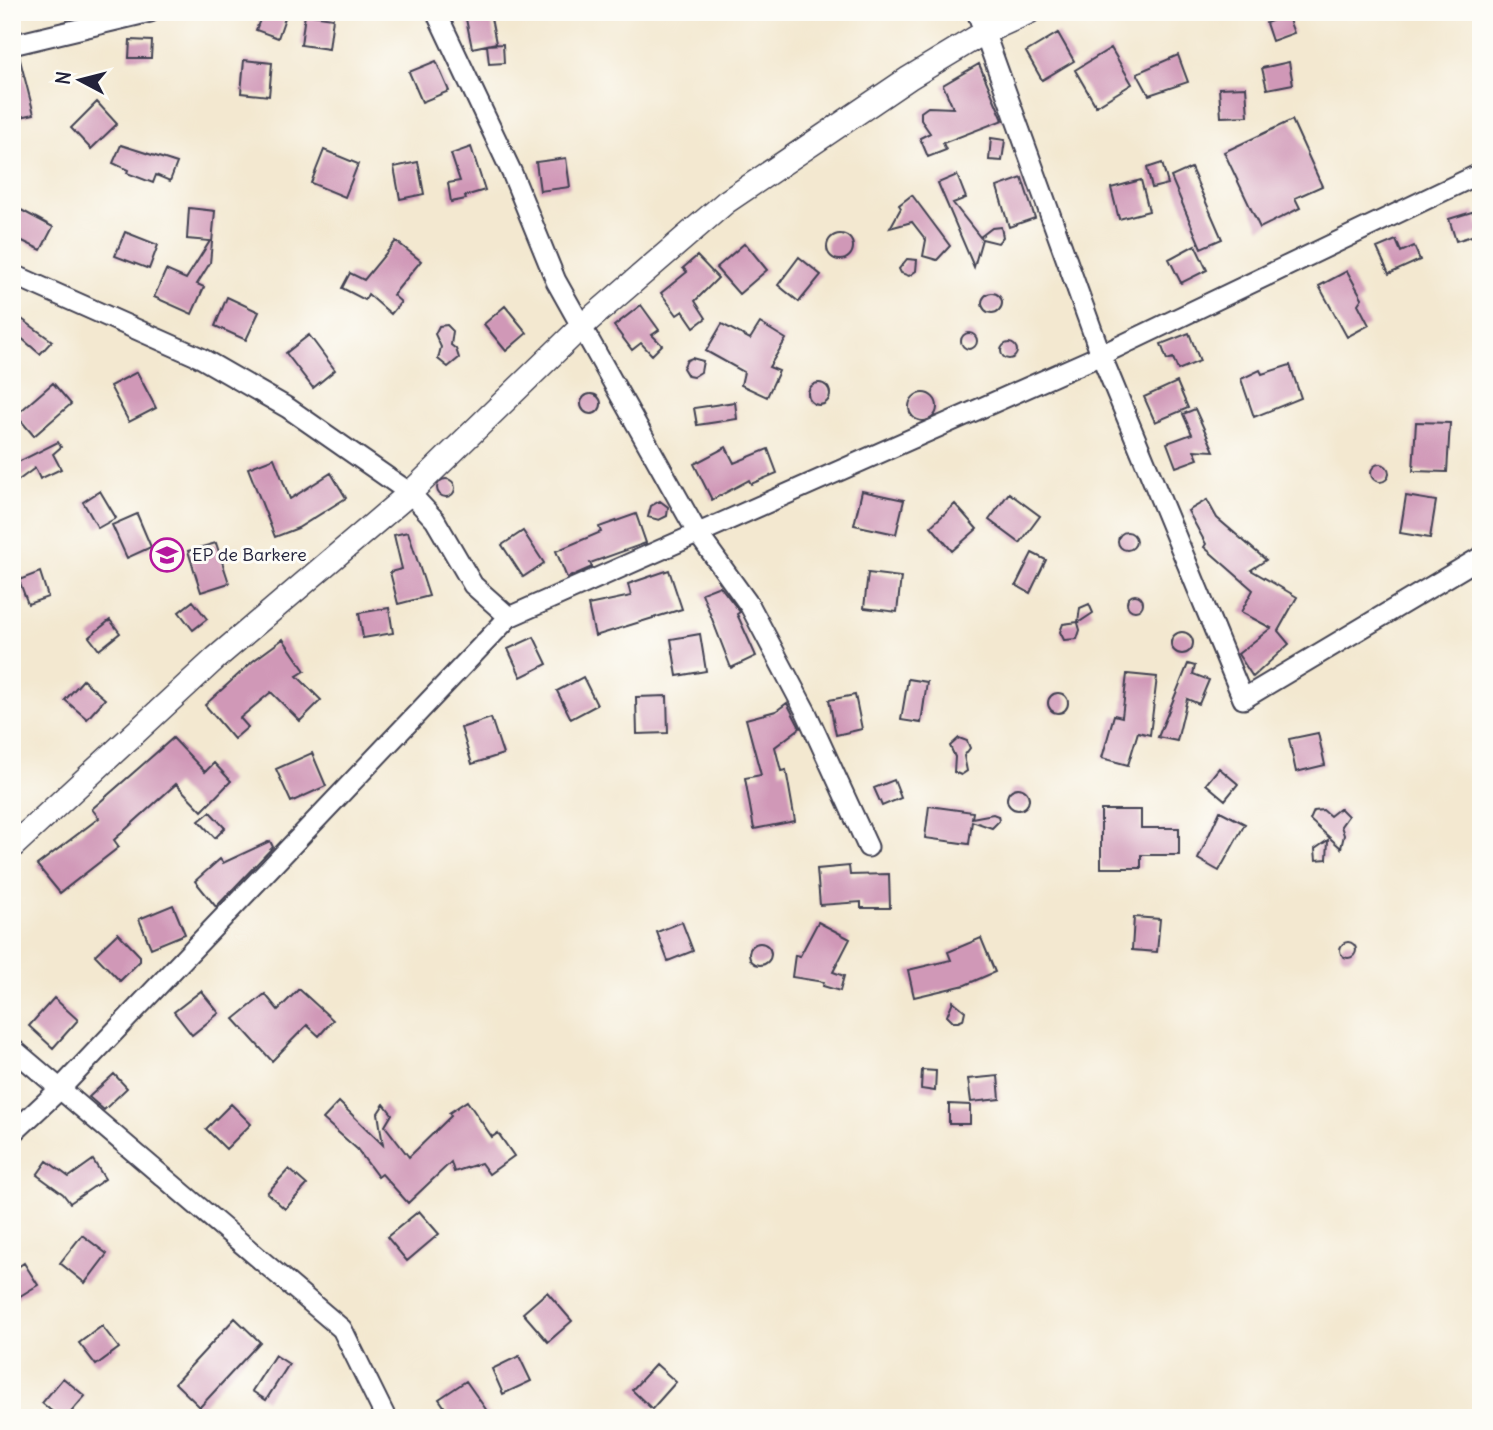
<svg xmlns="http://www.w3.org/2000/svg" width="1493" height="1430" viewBox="0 0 1493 1430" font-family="Delius,sans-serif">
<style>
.building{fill:#d098b7}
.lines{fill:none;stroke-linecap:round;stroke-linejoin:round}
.minor-casing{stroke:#414051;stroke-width:23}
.major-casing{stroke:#414051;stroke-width:26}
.minor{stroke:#fff;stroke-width:19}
.major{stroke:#fff;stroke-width:23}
.labels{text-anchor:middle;stroke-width:6;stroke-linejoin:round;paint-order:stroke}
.poi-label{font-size:18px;fill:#22223b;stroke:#fdfcf7;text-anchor:start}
</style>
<rect width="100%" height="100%" fill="#fdfcf7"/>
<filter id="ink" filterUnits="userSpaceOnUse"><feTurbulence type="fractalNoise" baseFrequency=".0143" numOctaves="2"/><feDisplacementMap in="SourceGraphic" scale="14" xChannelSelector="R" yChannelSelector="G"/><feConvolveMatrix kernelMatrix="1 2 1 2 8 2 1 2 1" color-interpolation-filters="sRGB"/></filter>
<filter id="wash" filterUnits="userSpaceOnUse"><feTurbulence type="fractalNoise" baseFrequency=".00686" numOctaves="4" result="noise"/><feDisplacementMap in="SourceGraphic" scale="28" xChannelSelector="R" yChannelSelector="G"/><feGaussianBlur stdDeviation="1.57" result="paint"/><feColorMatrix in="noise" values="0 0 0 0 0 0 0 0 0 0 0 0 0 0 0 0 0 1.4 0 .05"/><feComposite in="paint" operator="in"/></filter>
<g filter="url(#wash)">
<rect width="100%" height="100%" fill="#f3e8d0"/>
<g id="blocks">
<path class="building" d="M 263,12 L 287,12 L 278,38 L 256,30 Z
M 490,13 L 496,43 L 472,48 L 466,19 Z
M 305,14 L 333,18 L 329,49 L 301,45 Z
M 1287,15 L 1294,33 L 1272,41 L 1266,23 Z
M 1058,33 L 1074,61 L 1042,80 L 1026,52 Z
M 130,40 L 152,41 L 151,58 L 129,58 Z
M 503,44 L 504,63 L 489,64 L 487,45 Z
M 1111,48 L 1132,84 L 1096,106 L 1075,70 Z
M 1178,55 L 1188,82 L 1149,95 L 1137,73 Z
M 19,56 L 34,114 L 12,119 L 12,57 Z
M 244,60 L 272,63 L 269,96 L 241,93 Z
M 436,61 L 449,91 L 422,102 L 409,72 Z
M 1289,62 L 1293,84 L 1267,89 L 1262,68 Z
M 979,64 L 1003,120 L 943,143 L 946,150 L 928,157 L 920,138 L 930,133 L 921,120 L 921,112 L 928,107 L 953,108 L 943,85 Z
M 1246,87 L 1248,116 L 1221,117 L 1219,88 Z
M 97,102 L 117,124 L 91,149 L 71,128 Z
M 1292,120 L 1322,186 L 1295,198 L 1300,208 L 1260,228 L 1224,152 Z
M 991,138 L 1005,140 L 1002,161 L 989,160 Z
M 121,145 L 177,163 L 170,181 L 156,175 L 153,183 L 127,173 L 128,170 L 113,163 Z
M 471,147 L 485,190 L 465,196 L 466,199 L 451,202 L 448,183 L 460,181 L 451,154 Z
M 324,150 L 358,164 L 345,197 L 311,183 Z
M 566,158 L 570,187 L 540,191 L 536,162 Z
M 418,162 L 424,194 L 400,199 L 394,167 Z
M 1162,163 L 1168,184 L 1152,188 L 1147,168 Z
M 1191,168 L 1222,239 L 1201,248 L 1171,177 Z
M 957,175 L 966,198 L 953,203 L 980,237 L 992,228 L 1001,227 L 1003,237 L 998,243 L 982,239 L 974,267 L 938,183 Z
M 1022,178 L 1035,218 L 1009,227 L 997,187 Z
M 1141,180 L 1149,211 L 1119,219 L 1111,188 Z
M 912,195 L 950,246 L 937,260 L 923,256 L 926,240 L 912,222 L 890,228 L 901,208 L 899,205 Z
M 189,208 L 215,211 L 210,263 L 197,284 L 204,287 L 192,314 L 154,297 L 166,270 L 186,279 L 210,241 L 187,239 Z
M 21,210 L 53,227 L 41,250 L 12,236 L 12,226 Z
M 1475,211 L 1481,233 L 1456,241 L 1449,219 Z
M 125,232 L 158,245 L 149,269 L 115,256 Z
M827 247a13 13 0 1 1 26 0a13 13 0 1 1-26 0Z
M 1396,240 L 1401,252 L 1414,246 L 1420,260 L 1389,274 L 1377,248 Z
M 396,241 L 421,261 L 393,295 L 401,302 L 391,314 L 368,294 L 365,300 L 342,288 L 350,273 L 364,280 Z
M 745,243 L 767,270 L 739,294 L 716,268 Z
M 1195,245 L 1207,270 L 1181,283 L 1169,259 Z
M 697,256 L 718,278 L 695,301 L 706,318 L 694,327 L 683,311 L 677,315 L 661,293 L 687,272 L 683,268 Z
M 799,257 L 821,275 L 799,302 L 778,285 Z
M 907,259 L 917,260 L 916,271 L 909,276 L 901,273 L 899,269 Z
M 1347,271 L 1362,298 L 1358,304 L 1369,325 L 1347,337 L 1319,286 Z
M982 303a10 10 0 1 1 20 0a10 10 0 1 1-20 0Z
M 227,297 L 259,312 L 246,340 L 215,326 Z
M 641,305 L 659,330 L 652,335 L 662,345 L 652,355 L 641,343 L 632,350 L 614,326 Z
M 505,306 L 527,333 L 506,351 L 484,324 Z
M 12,312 L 52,341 L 40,354 L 12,330 Z
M 760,323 L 786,339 L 769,367 L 779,371 L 767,397 L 741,385 L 744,372 L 706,351 L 722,324 L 750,339 Z
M 447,325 L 453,331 L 451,345 L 456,349 L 459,358 L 448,367 L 438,359 L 441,347 L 435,334 L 439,326 Z
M961 341a8 8 0 1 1 16 0a8 8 0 1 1-16 0Z
M 1189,333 L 1200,361 L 1178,370 L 1173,358 L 1167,360 L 1161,344 Z
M 309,335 L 335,370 L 313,388 L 286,353 Z
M1001 351a8 8 0 1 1 16 0a8 8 0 1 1-16 0Z
M 692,358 L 703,361 L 701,372 L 693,377 L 688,376 L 683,368 L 687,360 Z
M 1290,365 L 1301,398 L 1254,417 L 1241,379 L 1260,370 L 1262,374 Z
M 137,372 L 156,408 L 129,422 L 110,386 Z
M 1177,382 L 1188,408 L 1155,422 L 1144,397 Z
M808 394a11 11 0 1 1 22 0a11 11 0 1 1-22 0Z
M 53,383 L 71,404 L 34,436 L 16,415 Z
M909 407a14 14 0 1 1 28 0a14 14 0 1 1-28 0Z
M581 404a10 10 0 1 1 20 0a10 10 0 1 1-20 0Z
M 735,402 L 737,419 L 697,425 L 694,408 Z
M 1195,409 L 1214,451 L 1194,450 L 1198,459 L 1176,467 L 1167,443 L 1192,434 L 1183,414 Z
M 1416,422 L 1450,423 L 1447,472 L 1413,471 Z
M 58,442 L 61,447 L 53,454 L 61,469 L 40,479 L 35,468 L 12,485 L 12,465 Z
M 726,447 L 734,463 L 768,449 L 777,473 L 751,484 L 749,480 L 712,500 L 694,464 Z
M 274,458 L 290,499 L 331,473 L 346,498 L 298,528 L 275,537 L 248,468 Z
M1371 473a9 9 0 1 1 18 0a9 9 0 1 1-18 0Z
M437 488a9 9 0 1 1 18 0a9 9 0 1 1-18 0Z
M 100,491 L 116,518 L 98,528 L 83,502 Z
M 862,491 L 904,500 L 896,534 L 854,525 Z
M 1009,493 L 1040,516 L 1020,543 L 989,520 Z
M 1406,496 L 1436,501 L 1430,538 L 1400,533 Z
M 1207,500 L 1217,518 L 1266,560 L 1251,570 L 1297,597 L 1278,631 L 1289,644 L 1253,677 L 1238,654 L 1271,628 L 1241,612 L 1253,590 L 1204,547 L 1206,544 L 1188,511 Z
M 660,501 L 668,507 L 667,516 L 659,520 L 648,517 L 651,506 Z
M 955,504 L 977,529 L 952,551 L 931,526 Z
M 137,514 L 151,547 L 127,558 L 112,525 Z
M 636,514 L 646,543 L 590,563 L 592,567 L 567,578 L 556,551 L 601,532 L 599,527 Z
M 523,531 L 544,563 L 523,577 L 502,545 Z
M 408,532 L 429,596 L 398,604 L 390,572 L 402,569 L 394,535 Z
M1118 541a9 9 0 1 1 18 0a9 9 0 1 1-18 0Z
M 216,543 L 229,583 L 201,592 L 188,551 Z
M 1032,553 L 1046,560 L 1030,593 L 1016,585 Z
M 669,570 L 682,609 L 595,636 L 588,605 L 631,596 L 628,584 Z
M 40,572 L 48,597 L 28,604 L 19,580 Z
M 868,573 L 901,577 L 897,612 L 864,608 Z
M 720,586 L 740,612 L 737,614 L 756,656 L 731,668 L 702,593 Z
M1127 603a8 8 0 1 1 16 0a8 8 0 1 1-16 0Z
M 193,601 L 207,619 L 193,630 L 179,612 Z
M 1089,604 L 1093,613 L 1078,623 L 1080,630 L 1077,639 L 1064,640 L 1060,632 L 1063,624 L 1078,622 L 1080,608 Z
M 389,608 L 393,633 L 363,638 L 359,613 Z
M 110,620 L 120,633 L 99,650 L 89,637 Z
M1171 643a11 11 0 1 1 22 0a11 11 0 1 1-22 0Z
M 700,634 L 706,671 L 677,676 L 671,639 Z
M 534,637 L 547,664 L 521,677 L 508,649 Z
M 283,639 L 305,671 L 297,676 L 321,700 L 300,721 L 271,692 L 240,718 L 248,727 L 234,739 L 205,705 L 253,661 Z
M 1188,664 L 1195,666 L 1193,674 L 1209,680 L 1199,704 L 1187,699 L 1177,741 L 1158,737 Z
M 1127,674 L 1157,677 L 1150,735 L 1138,732 L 1128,765 L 1102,758 L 1114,715 L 1122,717 Z
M 583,677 L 597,705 L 571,719 L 557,691 Z
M 908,679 L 927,682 L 921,723 L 901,720 Z
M 83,680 L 105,699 L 87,719 L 65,700 Z
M1048 703a10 10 0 1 1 20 0a10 10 0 1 1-20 0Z
M 855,695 L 862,729 L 836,735 L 829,700 Z
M 667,696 L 668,733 L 637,734 L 636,697 Z
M 787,703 L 800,728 L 775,747 L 781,771 L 786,770 L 795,821 L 754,829 L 745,778 L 761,775 L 746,719 L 776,711 Z
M 491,718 L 503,754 L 472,764 L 461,728 Z
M 1318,733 L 1325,765 L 1296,772 L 1289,739 Z
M 173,738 L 205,772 L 214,763 L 231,781 L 202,811 L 176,784 L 114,840 L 119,847 L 60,893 L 37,865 L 99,818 L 92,809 Z
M 959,738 L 967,741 L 970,748 L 964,756 L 967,771 L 961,775 L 954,772 L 955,757 L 950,746 Z
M 312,753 L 326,786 L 291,802 L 276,769 Z
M 1219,768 L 1238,784 L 1225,800 L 1206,784 Z
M 894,780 L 901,798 L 882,806 L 874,788 Z
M1007 799a11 11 0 1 1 22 0a11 11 0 1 1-22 0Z
M 929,806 L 973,812 L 972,818 L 993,814 L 998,816 L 999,821 L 992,828 L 972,821 L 969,844 L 925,838 Z
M 1340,808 L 1348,816 L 1341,826 L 1344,835 L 1341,848 L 1310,820 L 1314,811 L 1323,810 L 1330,816 Z
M 1101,810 L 1141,810 L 1141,828 L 1179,828 L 1179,855 L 1141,855 L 1141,868 L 1101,868 Z
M 1220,811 L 1245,824 L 1219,871 L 1198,859 Z
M 210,812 L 225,828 L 215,838 L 199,821 Z
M 1328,840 L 1327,859 L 1316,860 L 1315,849 Z
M 270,841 L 273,847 L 216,907 L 195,881 L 220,859 L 223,863 Z
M 849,866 L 850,875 L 889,874 L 890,908 L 861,908 L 861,902 L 820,905 L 817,869 Z
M 173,905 L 185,934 L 151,948 L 139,919 Z
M 1134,917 L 1160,919 L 1157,952 L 1132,950 Z
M 682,922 L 693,951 L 668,961 L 657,932 Z
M 818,922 L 850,939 L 833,972 L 844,976 L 840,991 L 823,986 L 824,982 L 792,977 L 795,955 L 800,956 Z
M 118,933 L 140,956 L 140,961 L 120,981 L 95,955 Z
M 981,938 L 995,972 L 965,985 L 914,997 L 908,970 L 951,960 L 948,952 Z
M1340 950a8 8 0 1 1 16 0a8 8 0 1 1-16 0Z
M749 954a11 11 0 1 1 22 0a11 11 0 1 1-22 0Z
M 299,989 L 333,1020 L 319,1036 L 307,1025 L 272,1061 L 234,1019 L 265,994 L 278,1010 Z
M 201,991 L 219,1013 L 192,1035 L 174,1012 Z
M 54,998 L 78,1020 L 53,1048 L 29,1026 Z
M 953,1001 L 965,1011 L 963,1020 L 958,1022 L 953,1022 L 947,1016 Z
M 922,1070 L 936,1071 L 935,1091 L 921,1089 Z
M 114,1074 L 127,1088 L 104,1110 L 89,1097 Z
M 998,1076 L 1000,1099 L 971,1102 L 968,1079 Z
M 467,1101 L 492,1137 L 498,1133 L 514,1156 L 489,1174 L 481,1163 L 454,1172 L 451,1162 L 408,1203 L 382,1174 L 378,1177 L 357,1149 L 323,1119 L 339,1102 L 383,1145 L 378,1113 L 384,1104 L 392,1114 L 385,1126 L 409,1157 L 451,1116 L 449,1113 Z
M 231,1104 L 251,1124 L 226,1149 L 206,1129 Z
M 949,1104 L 970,1105 L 970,1124 L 949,1124 Z
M 93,1160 L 105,1179 L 70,1203 L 63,1194 L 37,1175 L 47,1161 L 69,1177 Z
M 289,1169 L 307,1185 L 285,1209 L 267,1193 Z
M 419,1211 L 439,1234 L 407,1261 L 387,1237 Z
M 82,1235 L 107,1254 L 85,1283 L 60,1263 Z
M 24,1263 L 38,1285 L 12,1301 L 12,1271 Z
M 547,1292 L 572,1321 L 548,1342 L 523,1313 Z
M 235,1318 L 260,1342 L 200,1407 L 175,1383 Z
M 102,1326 L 119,1348 L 96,1365 L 79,1343 Z
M 275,1355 L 289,1364 L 266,1400 L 252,1391 Z
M 519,1356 L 531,1381 L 503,1394 L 492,1369 Z
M 656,1364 L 676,1382 L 652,1409 L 632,1390 Z
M 63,1378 L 85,1396 L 66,1418 L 60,1418 L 42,1403 Z
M 466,1381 L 478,1398 L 492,1418 L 452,1418 L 439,1399 Z"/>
</g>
</g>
<g filter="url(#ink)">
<use href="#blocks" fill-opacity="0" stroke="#414051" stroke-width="2"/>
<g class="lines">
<defs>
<path id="minor" d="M 436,12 L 512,173 L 556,281 L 698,534 L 750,606 L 806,712 L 868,847
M 977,12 L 1101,355 L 1243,699 L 1481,557
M 12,45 L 150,12
M 12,274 L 201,358 L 288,408 L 410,493 L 435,520 L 473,585 L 509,617
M 12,1048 L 342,1329 L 386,1418
M 12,1134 L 60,1089 L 509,617 L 1101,355 L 1481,173"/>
<path id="major" d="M 12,847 L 216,658 L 410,493 L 582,326 L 726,202 L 909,78 L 985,32 L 1029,12"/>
</defs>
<use href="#minor" class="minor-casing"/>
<use href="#major" class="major-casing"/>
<use href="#minor" class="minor"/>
<use href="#major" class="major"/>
</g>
</g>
<defs>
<symbol id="school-ring" viewBox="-11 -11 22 22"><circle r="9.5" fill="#fdfcf7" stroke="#b5179e" stroke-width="1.5"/><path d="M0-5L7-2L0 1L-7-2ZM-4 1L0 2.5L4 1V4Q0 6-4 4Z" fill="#b5179e"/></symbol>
</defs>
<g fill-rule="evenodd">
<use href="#school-ring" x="148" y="536" width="38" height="38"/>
</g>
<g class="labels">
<g class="poi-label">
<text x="192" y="561">EP de Barkere</text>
</g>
</g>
<rect width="1493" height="1430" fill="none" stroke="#fdfcf7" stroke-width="42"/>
<g transform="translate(80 80) rotate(277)" stroke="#fdfcf7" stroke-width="5" paint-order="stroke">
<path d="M0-5L12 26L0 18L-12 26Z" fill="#22223b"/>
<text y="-10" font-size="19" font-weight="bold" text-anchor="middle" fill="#22223b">N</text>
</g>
</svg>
